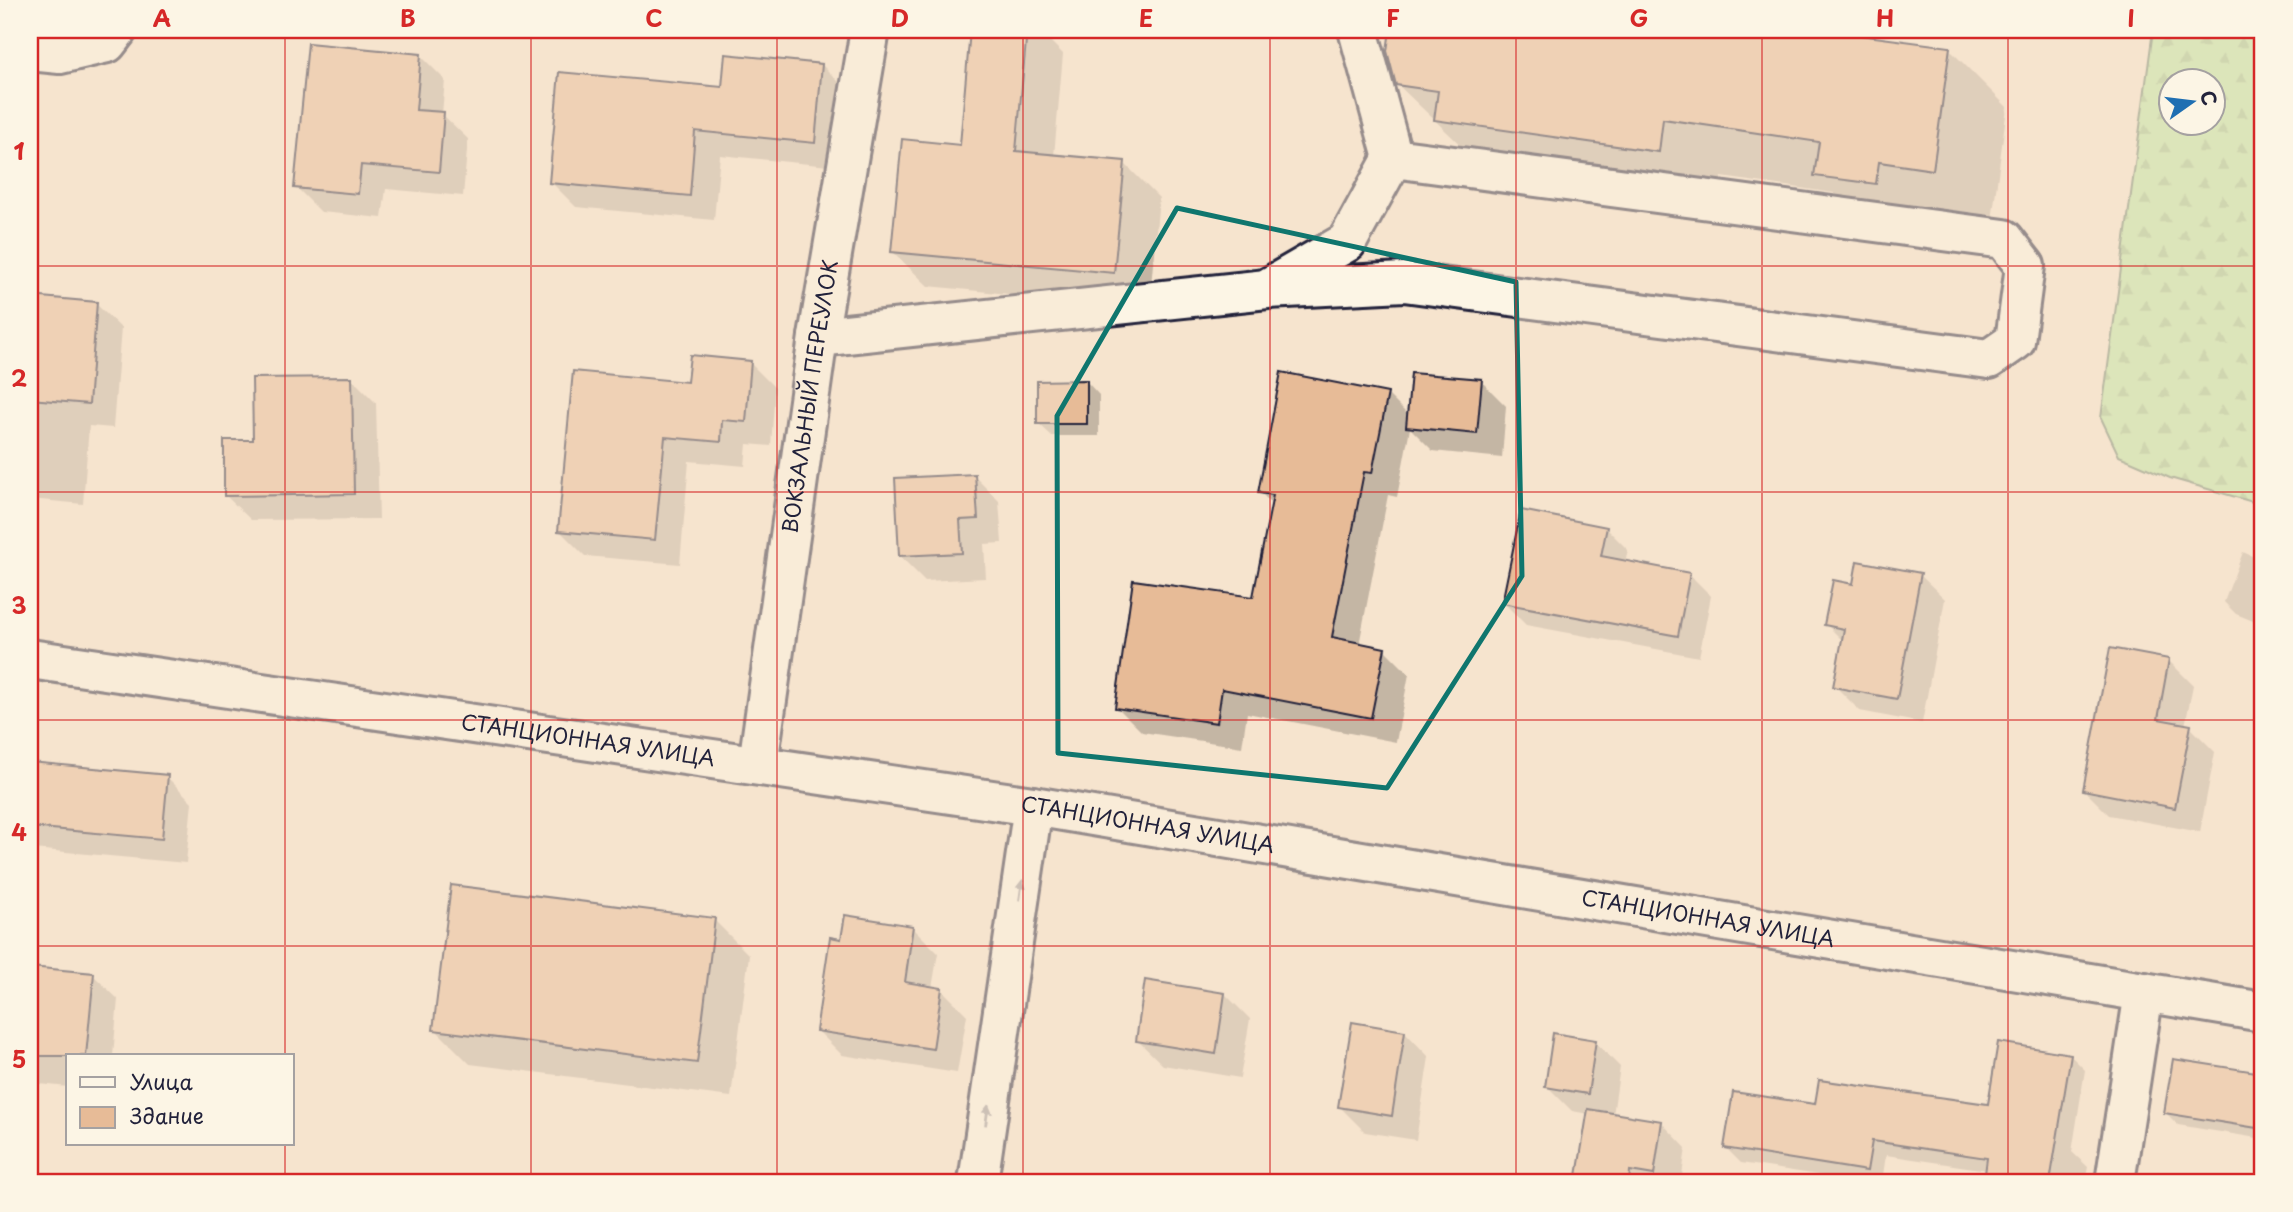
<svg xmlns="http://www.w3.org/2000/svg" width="2293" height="1212" viewBox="0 0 2293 1212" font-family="'Playpen Sans',sans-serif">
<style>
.forest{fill:url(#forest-firs);stroke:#70846e;stroke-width:2;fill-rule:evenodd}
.shadow{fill:#0003}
.building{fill:#e7bb97;stroke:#22223b;stroke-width:2}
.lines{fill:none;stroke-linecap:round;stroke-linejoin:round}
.minor-casing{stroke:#22223b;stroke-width:44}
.major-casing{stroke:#22223b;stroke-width:44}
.minor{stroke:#fcf5e5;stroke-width:38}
.major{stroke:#fcf5e5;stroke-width:38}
.oneway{fill:#9a9698}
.marked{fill:none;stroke:#0f766e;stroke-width:5;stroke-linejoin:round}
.grid{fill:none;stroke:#d62828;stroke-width:2;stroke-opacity:0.55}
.labels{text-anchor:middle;stroke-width:5;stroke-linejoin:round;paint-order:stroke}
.street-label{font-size:21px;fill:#22223b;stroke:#fcf5e5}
.neatline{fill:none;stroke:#d62828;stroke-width:2.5}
.grid-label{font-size:23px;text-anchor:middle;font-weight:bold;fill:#d62828}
</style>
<defs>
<pattern id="forest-firs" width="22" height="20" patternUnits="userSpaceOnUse" patternTransform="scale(1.75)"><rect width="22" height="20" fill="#bde6a2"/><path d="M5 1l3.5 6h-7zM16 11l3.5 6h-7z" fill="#a2c58c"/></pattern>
</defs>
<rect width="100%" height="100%" fill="#f6e4ce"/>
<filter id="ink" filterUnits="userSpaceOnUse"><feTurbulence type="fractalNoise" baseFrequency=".0143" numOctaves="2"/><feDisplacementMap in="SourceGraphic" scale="14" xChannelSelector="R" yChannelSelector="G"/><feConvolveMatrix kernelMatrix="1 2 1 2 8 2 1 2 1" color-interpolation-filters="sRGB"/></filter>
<g filter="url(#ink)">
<path class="forest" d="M 2153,30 L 2263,30 L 2263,505 L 2170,478 L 2119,456 L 2101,418 ZM 2170,80 L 2212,80 L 2212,122 L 2170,122 Z"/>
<path class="shadow" d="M 972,30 L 1039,30 L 1063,54 L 1054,156 L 1124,163 L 1159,198 L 1149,308 L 928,286 L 892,251 L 962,146 Z
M 1391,30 L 1865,30 L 1874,39 L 1949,49 L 2007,107 L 1991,228 L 1875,234 L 1834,193 L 1722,177 L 1717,209 L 1495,178 L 1397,84 L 1388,51 Z
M 420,55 L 445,80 L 442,114 L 468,139 L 463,196 L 386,189 L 382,218 L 321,212 L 296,187 Z
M 822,65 L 847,90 L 839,167 L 720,155 L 714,220 L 576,207 L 551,182 L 724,89 Z
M 30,298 L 96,304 L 121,328 L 113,428 L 89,426 L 83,504 L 30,499 Z
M 750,363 L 775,388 L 771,446 L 747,444 L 745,466 L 689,461 L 680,564 L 585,556 L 560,531 L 688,384 Z
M 351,378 L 376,403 L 379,519 L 251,520 L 226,496 L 254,441 Z
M 1481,381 L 1506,406 L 1502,458 L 1433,451 L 1410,428 L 1397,497 L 1388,495 L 1359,645 L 1384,649 L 1409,674 L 1396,742 L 1247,713 L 1242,747 L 1142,732 L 1117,707 L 1254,599 L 1273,505 L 1260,492 L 1387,394 L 1409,416 Z
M 1087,382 L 1099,395 L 1099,436 L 1052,436 L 1039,424 Z
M 974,476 L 999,501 L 1002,543 L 984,544 L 986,578 L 925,581 L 900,556 Z
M 1606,528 L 1628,550 L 1625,562 L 1689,574 L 1711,596 L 1699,657 L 1526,625 L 1504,603 Z
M 2243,552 L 2263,561 L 2263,625 L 2236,614 L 2224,602 Z
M 1920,575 L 1945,599 L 1922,723 L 1860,711 L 1835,686 L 1843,641 L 1826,624 L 1854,586 Z
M 2168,660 L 2193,685 L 2185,726 L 2190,727 L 2215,752 L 2200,832 L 2109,815 L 2084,790 Z
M 30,764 L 167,777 L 192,802 L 186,863 L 33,849 L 30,845 Z
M 714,920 L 749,955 L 731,1097 L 470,1064 L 435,1029 Z
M 913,928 L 938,953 L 932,988 L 942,990 L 967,1015 L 957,1073 L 842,1055 L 817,1030 L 842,941 Z
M 30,969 L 93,975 L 118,999 L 113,1056 L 68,1056 L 68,1087 L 30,1083 Z
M 1225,994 L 1250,1019 L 1240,1078 L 1163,1065 L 1138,1041 Z
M 1405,1032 L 1429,1057 L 1416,1140 L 1365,1132 L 1340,1107 Z
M 1595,1042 L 1620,1067 L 1613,1115 L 1662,1123 L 1686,1148 L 1681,1182 L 1578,1182 L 1589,1114 L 1572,1111 L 1547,1086 Z
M 2070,1055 L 2085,1070 L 2072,1152 L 2088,1167 L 2085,1182 L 1985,1182 L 1987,1170 L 1886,1155 L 1882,1182 L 1863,1182 L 1741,1163 L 1726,1148 L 1817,1106 L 1990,1106 Z
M 2174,1061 L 2263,1075 L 2263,1139 L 2178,1125 L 2166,1113 Z"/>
<path class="building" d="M 970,30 L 1027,30 L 1016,151 L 1125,161 L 1114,273 L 891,252 L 902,139 L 960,145 Z
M 1390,30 L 1822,30 L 1950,47 L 1933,170 L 1879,162 L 1876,184 L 1814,176 L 1819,142 L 1663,119 L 1659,152 L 1434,120 L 1438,91 L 1396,85 L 1387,51 Z
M 308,43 L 421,54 L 416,110 L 444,112 L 439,172 L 361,165 L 358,194 L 294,188 Z
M 725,54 L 822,64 L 815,143 L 695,131 L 690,196 L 549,183 L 559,72 L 722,87 Z
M 30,296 L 97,302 L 89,404 L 30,399 Z
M 690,355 L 751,361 L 746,422 L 722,420 L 721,442 L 665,437 L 655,540 L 558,531 L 573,371 L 687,382 Z
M 1281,372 L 1388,393 L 1372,473 L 1364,472 L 1332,637 L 1385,648 L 1371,718 L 1222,689 L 1217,723 L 1115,708 L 1133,580 L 1253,597 L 1273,495 L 1258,493 Z
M 1411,373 L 1482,379 L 1477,434 L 1406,427 Z
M 352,377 L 354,494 L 224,496 L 224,440 L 253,440 L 252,378 Z
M 1087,380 L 1087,424 L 1037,424 L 1037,381 Z
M 975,474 L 978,519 L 960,520 L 962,553 L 899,556 L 895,478 Z
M 1521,510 L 1607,527 L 1601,556 L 1690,573 L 1678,636 L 1502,603 Z
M 1857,561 L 1921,573 L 1897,699 L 1833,687 L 1844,629 L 1824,625 L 1833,580 L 1853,584 Z
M 2110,648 L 2169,659 L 2158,719 L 2191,725 L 2175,808 L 2083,790 Z
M 30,762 L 168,775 L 162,839 L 30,827 Z
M 451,885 L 715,918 L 697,1063 L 433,1030 Z
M 845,915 L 913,926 L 905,982 L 942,988 L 933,1049 L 816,1031 L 830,937 L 841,939 Z
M 30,967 L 94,973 L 86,1056 L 30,1056 Z
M 1145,980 L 1225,993 L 1216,1054 L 1136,1041 Z
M 1352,1022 L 1405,1031 L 1392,1116 L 1338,1107 Z
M 1553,1033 L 1596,1040 L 1588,1094 L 1545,1087 Z
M 1998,1042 L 2071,1054 L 2050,1182 L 1984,1182 L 1987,1158 L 1872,1141 L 1867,1171 L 1724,1148 L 1733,1092 L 1815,1104 L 1819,1080 L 1988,1104 Z
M 2173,1059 L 2263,1073 L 2263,1129 L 2164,1113 Z
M 1588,1109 L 1662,1121 L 1654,1175 L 1630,1171 L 1629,1182 L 1576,1182 Z"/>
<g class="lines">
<defs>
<g id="minor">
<path d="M 30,51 L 60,54 L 107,43 L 117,30"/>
<path d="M 1271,286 L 1347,242 L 1393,158"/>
<path d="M 818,337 L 1267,289 L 1404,282 L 1989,359 L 2015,341 L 2025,266 L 2004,239 L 1393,158 L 1358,30"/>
<path id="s1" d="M 758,764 L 818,337 L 870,30"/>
<path d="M 978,1182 L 1033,806"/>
<path d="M 2115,1182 L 2144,992"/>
</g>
<g id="major">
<path id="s2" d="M 30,659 L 1033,806 L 2263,1012"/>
</g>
</defs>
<use href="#minor" class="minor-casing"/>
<use href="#major" class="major-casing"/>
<use href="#minor" class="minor"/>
<use href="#major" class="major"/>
</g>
<defs><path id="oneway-solid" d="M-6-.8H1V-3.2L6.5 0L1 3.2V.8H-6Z" transform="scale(1.75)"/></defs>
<g class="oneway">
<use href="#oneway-solid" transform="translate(1021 890) rotate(-82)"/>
<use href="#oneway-solid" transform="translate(987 1115) rotate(-82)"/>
</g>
</g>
<path d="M0 0H2293V1212H0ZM 1177,208 L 1516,282 L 1522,576 L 1387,788 L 1058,753 L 1057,416 Z" fill="#f6e4ce" fill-opacity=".55" fill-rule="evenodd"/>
<path class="marked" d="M 1177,208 L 1516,282 L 1522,576 L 1387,788 L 1058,753 L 1057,416 Z"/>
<path class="grid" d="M 285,30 L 285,1056M 531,30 L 531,1182M 777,30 L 777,1182M 1023,30 L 1023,1182M 1270,30 L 1270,1182M 1516,30 L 1516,1182M 1762,30 L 1762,1182M 2008,30 L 2008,1182M 30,266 L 2263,266M 30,492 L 2263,492M 30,720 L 2263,720M 30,946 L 2263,946M 285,1144 L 285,1182"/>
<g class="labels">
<g class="street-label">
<text dy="7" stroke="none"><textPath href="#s1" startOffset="371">ВОКЗАЛЬНЫЙ ПЕРЕУЛОК</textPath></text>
<text dy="7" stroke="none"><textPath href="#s2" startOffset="564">СТАНЦИОННАЯ УЛИЦА</textPath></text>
<text dy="7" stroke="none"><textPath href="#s2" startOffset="1130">СТАНЦИОННАЯ УЛИЦА</textPath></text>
<text dy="7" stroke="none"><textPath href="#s2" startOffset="1698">СТАНЦИОННАЯ УЛИЦА</textPath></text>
</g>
</g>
<rect width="2293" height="1212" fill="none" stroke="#fcf5e5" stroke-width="77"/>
<rect x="66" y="1054" width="228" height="91" fill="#fcf5e5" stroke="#a5a1a1" stroke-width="2"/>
<rect x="80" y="1077" width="35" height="10" fill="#fcf5e5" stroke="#a5a1a1" stroke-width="2"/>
<text x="130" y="1090" font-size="21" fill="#22223b">Улица</text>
<rect x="80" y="1107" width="35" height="21" fill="#e7bb97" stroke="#a5a1a1" stroke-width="2"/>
<text x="130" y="1124" font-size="21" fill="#22223b">Здание</text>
<g transform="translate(2192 102) rotate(76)"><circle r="33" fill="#fcf5e5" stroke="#a5a1a1" stroke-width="2"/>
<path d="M0-5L12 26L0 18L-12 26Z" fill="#1f6fb2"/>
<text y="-10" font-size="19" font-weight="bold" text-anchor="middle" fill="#22223b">С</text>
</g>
<rect x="38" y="38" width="2216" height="1136" class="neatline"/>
<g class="grid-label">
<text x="162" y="27">A</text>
<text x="408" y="27">B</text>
<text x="654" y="27">C</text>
<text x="900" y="27">D</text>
<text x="1146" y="27">E</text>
<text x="1393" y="27">F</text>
<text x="1639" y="27">G</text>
<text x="1885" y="27">H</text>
<text x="2131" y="27">I</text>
<text x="19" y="160">1</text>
<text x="19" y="387">2</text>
<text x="19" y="614">3</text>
<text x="19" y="841">4</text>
<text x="19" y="1068">5</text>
</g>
</svg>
